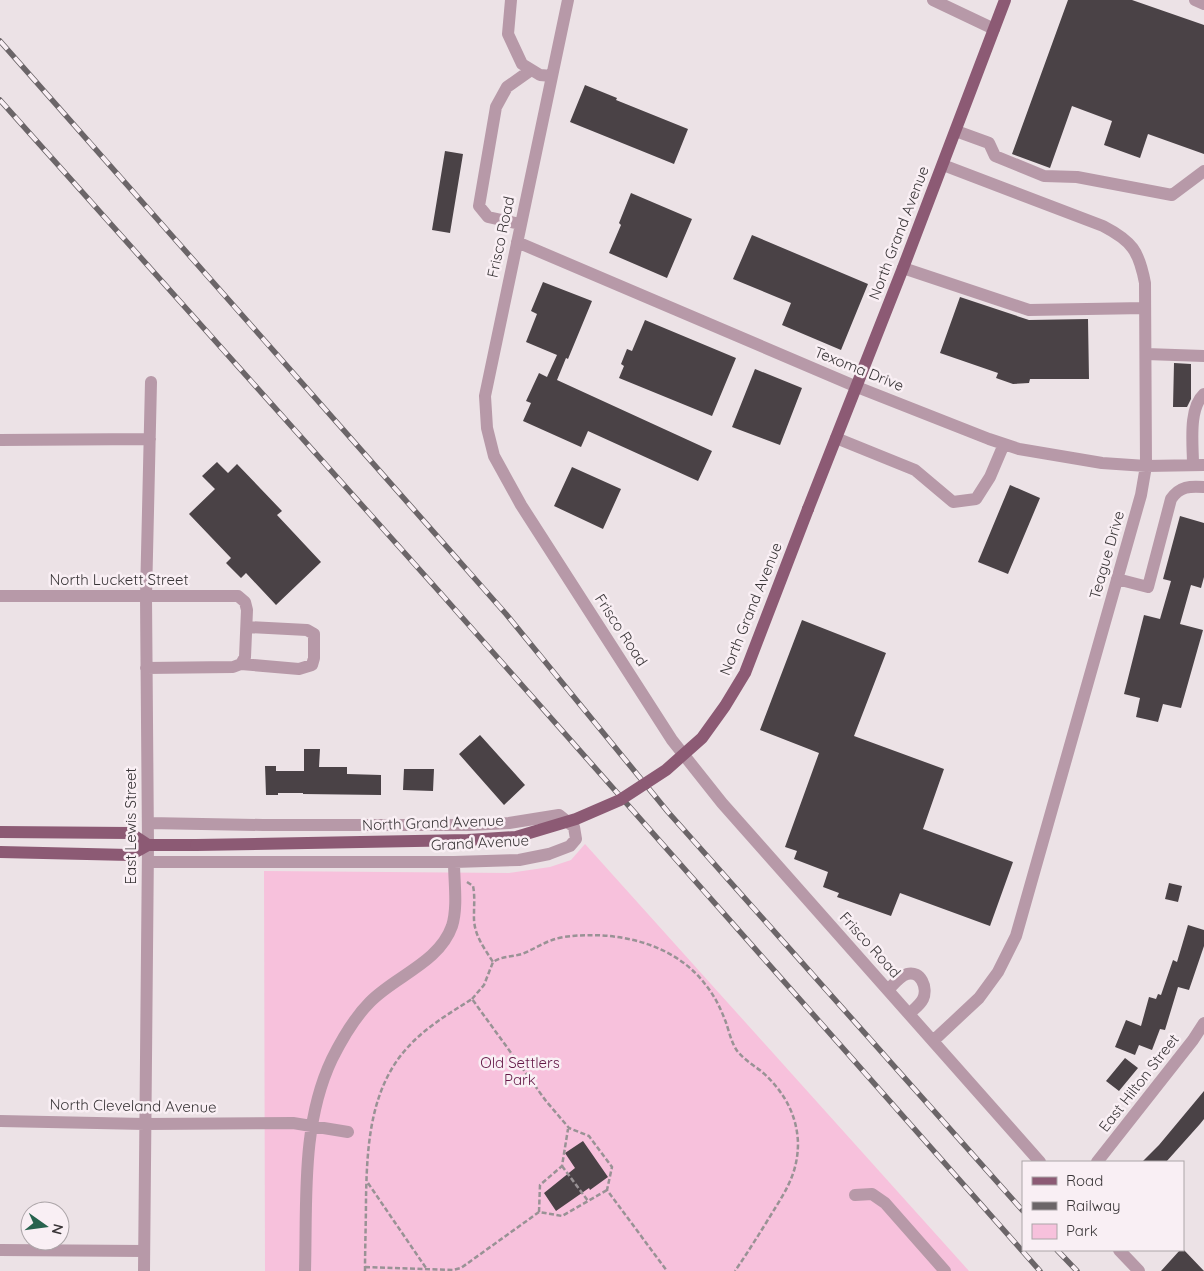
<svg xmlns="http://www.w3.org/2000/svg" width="1204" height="1271" viewBox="0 0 1204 1271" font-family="Quicksand,sans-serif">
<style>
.green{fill:#f7c1dc}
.building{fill:#4a4246}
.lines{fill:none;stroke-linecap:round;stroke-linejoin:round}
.path{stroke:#999295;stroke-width:2.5;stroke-dasharray:5 2.5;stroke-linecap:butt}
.minor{stroke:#b799a8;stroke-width:12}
.major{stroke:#8c5a74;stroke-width:12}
.rail-casing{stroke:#6b6568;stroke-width:5.5}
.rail{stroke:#f9eff4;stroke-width:4;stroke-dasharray:11;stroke-linecap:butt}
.major-bridge{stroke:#8c5a74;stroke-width:12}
.labels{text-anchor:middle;stroke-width:5;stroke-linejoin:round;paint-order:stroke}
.street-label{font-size:15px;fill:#393537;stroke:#f9eff4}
.park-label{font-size:15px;fill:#631846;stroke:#f9eff4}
</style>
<rect width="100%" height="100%" fill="#ece2e6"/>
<path class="green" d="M 585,844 L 969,1271 L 265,1271 L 264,871 L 509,873 L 550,867 L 571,860 Z"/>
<path class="building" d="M 1068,0 L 1132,0 L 1204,25 L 1204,154 L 1148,134 L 1140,158 L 1104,145 L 1112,121 L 1072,106 L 1050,168 L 1012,154 Z
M 585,85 L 617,98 L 616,100 L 688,129 L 674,164 L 570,122 Z
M 445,151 L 463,154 L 450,233 L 432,230 Z
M 631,193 L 692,219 L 667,278 L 609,253 L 621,225 L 619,223 Z
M 752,235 L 868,284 L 841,350 L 782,325 L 791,303 L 733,279 Z
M 543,282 L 592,301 L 568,359 L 566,358 L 557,380 L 712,451 L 698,481 L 588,431 L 581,447 L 523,421 L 531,403 L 526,401 L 539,373 L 547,377 L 557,355 L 526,342 L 537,314 L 531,311 Z
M 960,297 L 1029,320 L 1088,319 L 1089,379 L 1030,379 L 1029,383 L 1013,384 L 996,378 L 998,373 L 940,353 Z
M 645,320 L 736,358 L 712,416 L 619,378 L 624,366 L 621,364 L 627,349 L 632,351 Z
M 1174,363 L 1191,364 L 1191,399 L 1187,407 L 1173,407 Z
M 755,369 L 802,388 L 780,445 L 732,427 Z
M 217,462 L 228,473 L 237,464 L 282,511 L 277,515 L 321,562 L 276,605 L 246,573 L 241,578 L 226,563 L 231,558 L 189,514 L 215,489 L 202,476 Z
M 572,467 L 621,489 L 603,529 L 554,506 Z
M 1010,485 L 1040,498 L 1008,574 L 978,562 Z
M 1180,516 L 1204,523 L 1204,577 L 1201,588 L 1191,585 L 1180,624 L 1203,630 L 1181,708 L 1163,704 L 1158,722 L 1136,717 L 1140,698 L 1124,694 L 1144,615 L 1160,619 L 1171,581 L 1163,579 Z
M 802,620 L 886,653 L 854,736 L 944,769 L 923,829 L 1013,862 L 990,926 L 900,893 L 891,916 L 837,897 L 839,893 L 823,887 L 828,872 L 794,859 L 797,851 L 785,847 L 819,753 L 760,730 Z
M 480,735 L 525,785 L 504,805 L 459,754 Z
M 304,749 L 320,749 L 319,767 L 347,767 L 347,774 L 381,775 L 381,795 L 303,794 L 303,793 L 278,793 L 278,795 L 266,795 L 265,766 L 276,766 L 276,771 L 304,771 Z
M 404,769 L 434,769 L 433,791 L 403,790 Z
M 1169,883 L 1182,886 L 1178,902 L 1165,899 Z
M 1188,925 L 1204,930 L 1204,946 L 1189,990 L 1178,987 L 1165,1030 L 1160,1029 L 1152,1050 L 1139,1045 L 1135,1055 L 1115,1047 L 1126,1020 L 1141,1026 L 1149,997 L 1156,999 L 1158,994 L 1161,995 L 1173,960 L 1177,962 Z
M 1125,1058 L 1138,1068 L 1119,1091 L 1106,1081 Z
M 1204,1091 L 1204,1119 L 1200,1124 L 1166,1162 L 1142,1162 L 1159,1145 Z
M 583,1141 L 608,1177 L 590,1190 L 589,1188 L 556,1211 L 544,1193 L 575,1168 L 565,1153 Z
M 1183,1249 L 1204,1271 L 1161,1271 L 1180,1250 Z"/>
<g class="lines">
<path class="path" d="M 467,882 L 473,886 C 475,895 474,905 474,914 C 473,934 483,946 493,962
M 472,999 L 484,985 L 493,962 C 502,956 512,957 522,954 C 537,948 546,940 564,937 C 614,930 673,942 705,984 C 714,995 720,1007 725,1020 C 729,1030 731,1043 738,1052 C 745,1060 753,1065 761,1071 C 783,1090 797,1114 798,1143 C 798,1177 782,1196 766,1223 C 756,1239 746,1255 735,1271
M 562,1166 L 588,1201
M 368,1183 L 426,1268
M 539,1212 L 540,1185 L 562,1166 L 568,1129
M 365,1267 L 453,1270 L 461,1268 L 539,1212 L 562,1216 L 607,1190
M 365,1271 C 365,1247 366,1222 366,1198 C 367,1146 370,1088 408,1047 C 426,1027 450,1013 472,999 L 546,1101 L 569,1128 L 589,1136 L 612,1167 L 607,1190 L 667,1271"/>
<path class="minor" d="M 511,0 L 508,34 L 522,64 L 540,75 L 552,76
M 568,0 L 485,396 L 487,428 L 494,456 L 521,505 L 672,740 L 722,803 L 1040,1162
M 933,0 L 994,29
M 1195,0 L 1204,4
M 956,131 L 989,143 L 995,156 L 1044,176 L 1077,177 L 1172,195 L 1204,171
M 520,224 L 488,217 L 479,206 L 496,107 L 507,87 L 531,70
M 517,242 L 857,387 L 989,439 L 1019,449 L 1102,463 L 1146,466 L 1204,465
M 903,268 L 1029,310 L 1145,308
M 1146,354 L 1204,356
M 836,438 L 915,470 L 953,502 L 976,499 L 990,477 L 1004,444
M 0,440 L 150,439
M 1193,465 C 1193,444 1188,409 1204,394
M 1117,579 L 1148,587 L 1171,499 C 1180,486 1190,486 1204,487
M 0,596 L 238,596 L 245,602 L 247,610 L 245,657 L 241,664 L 233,667 L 146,668
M 241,664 L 299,669 L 312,665 L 314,658 L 314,634 L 307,630 L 247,627
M 148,862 L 454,862 L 519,860 L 549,854 L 570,846 L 576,839 L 574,827 L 559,815 L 509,823 L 470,825 L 263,825 L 148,823
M 888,990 C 893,985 900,976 907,974 C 921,970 928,988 923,999 C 920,1005 914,1009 909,1014
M 933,1041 L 979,998 L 998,972 L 1016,936 L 1141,495 L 1146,466 L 1145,283 C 1139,251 1132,241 1103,226 L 943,165
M 0,1121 L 145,1124 L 293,1123 L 348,1132
M 1097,1162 L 1193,1040 L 1204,1023
M 855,1195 L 872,1194 L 885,1203 L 945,1271
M 0,1250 L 144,1251
M 1119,1250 L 1139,1271
M 144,1271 L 148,845 L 146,597 L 151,382
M 305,1271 C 307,1201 301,1124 332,1059 C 342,1039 354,1018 370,1002 C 395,976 439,963 452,926 C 458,907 454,882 454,862"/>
<path class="major" d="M 808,509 L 903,268 L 1005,0
M 0,832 L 130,833 L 148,845
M 0,852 L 130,855 L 148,845 L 196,845"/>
<defs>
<path id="rail" d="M 0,41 L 506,614 L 668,812 L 1023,1211
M 0,100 L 444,597 L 1040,1271
M 1057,1250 L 1077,1271"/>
</defs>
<use href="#rail" class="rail-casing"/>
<use href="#rail" class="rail"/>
<path class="major-bridge" d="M 196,845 L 468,840 L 516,837 L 576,819 L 620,800 L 666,770 L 702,738 L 725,706 L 745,673 L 808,509"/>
</g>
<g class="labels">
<g class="street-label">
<text transform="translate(899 233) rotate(-69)" y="5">North Grand Avenue</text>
<text transform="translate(501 237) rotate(-78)" y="5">Frisco Road</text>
<text transform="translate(859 369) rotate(22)" y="5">Texoma Drive</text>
<text transform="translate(1107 555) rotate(-74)" y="5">Teague Drive</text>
<text x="119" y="585">North Luckett Street</text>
<text transform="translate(751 609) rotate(-68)" y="5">North Grand Avenue</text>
<text transform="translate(621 630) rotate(57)" y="5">Frisco Road</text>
<text transform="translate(433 823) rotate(-2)" y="5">North Grand Avenue</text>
<text transform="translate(131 826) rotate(-90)" y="5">East Lewis Street</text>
<text transform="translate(480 843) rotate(-3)" y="5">Grand Avenue</text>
<text transform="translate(870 945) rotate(48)" y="5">Frisco Road</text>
<text transform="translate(1139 1083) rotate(-52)" y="5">East Hilton Street</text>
<text transform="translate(133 1106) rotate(1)" y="5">North Cleveland Avenue</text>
</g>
<g class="park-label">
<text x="520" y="1068">Old Settlers<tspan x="520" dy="17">Park</tspan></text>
</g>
</g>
<rect x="1022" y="1161" width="162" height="90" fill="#f9eff4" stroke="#aca5a8"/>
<rect x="1032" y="1177" width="25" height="8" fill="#8c5a74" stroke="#aca5a8"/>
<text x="1066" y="1186" font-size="15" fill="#393537">Road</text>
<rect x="1032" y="1202" width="25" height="8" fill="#6b6568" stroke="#aca5a8"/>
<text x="1066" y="1211" font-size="15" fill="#393537">Railway</text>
<rect x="1032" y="1224" width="25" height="15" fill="#f7c1dc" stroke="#aca5a8"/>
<text x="1066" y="1236" font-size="15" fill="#393537">Park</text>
<g transform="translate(45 1226) rotate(104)"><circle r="24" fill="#f9eff4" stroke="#aca5a8"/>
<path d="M0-4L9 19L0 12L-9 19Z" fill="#27634e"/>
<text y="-8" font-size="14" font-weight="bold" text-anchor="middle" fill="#393537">N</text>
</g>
</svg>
